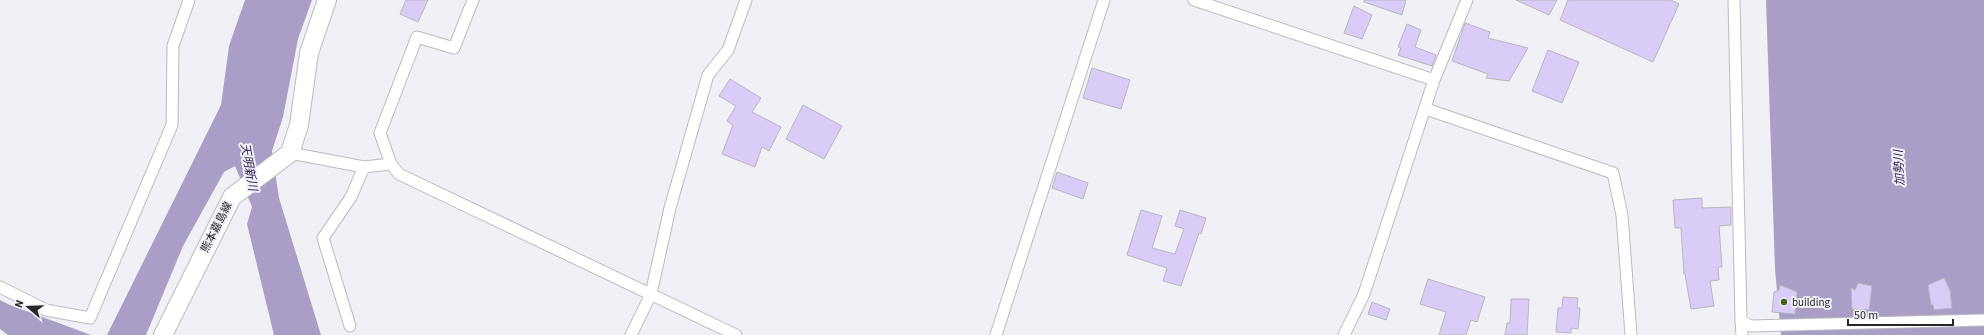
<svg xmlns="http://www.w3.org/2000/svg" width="1984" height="335" viewBox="0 0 1984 335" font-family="'Source Sans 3','Noto Sans JP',sans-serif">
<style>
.water{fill:#a99ec5}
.building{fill:#d9cdf7;stroke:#b8b6bd}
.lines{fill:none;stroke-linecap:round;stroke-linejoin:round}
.minor-casing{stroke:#bbbac0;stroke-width:13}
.primary-casing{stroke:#bbbac0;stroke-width:20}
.minor{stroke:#fff;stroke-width:11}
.primary{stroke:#fff;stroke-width:18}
.poi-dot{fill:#3e641d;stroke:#f2f0f7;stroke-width:1.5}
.labels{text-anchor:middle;stroke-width:4;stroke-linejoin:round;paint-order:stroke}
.street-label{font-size:11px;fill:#262528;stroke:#f2f0f7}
.poi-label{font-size:11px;fill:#262528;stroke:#f2f0f7;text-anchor:start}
.water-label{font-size:12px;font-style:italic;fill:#382558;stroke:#f2f0f7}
</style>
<rect width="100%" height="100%" fill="#f2f0f7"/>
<path class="water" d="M 245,0 L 312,0 L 298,39 L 283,117 L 272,151 L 279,198 L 321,335 L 274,335 L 247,224 L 252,207 L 235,166 L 224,172 L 183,246 L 146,335 L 107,335 L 221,105 L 229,46 Z
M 1766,0 L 1984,0 L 1984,335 L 1781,335 L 1775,269 Z
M 0,300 L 10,305 L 91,335 L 8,335 L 0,329 Z"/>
<path class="building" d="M 406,0 L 428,0 L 418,22 L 400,14 Z
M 1364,0 L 1406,0 L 1402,15 L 1364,2 Z
M 1516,0 L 1557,0 L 1549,15 Z
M 1568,0 L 1671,0 L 1679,4 L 1653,62 L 1560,20 Z
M 1354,6 L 1372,15 L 1362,39 L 1344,33 Z
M 1465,23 L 1490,32 L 1488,38 L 1528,48 L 1509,81 L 1486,78 L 1488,74 L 1452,61 Z
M 1407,24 L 1421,30 L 1415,47 L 1436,55 L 1432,66 L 1398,55 L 1401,48 L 1398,47 Z
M 1548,50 L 1579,62 L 1562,103 L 1532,91 Z
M 1092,68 L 1130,80 L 1121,109 L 1083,98 Z
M 730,79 L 761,98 L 752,112 L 781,127 L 769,151 L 762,147 L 755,167 L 722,154 L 733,125 L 727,121 L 736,106 L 719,96 Z
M 803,105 L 842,126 L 824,159 L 786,139 Z
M 1057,172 L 1088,183 L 1083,199 L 1052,188 Z
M 1702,198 L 1702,208 L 1731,207 L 1731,225 L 1719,226 L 1722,267 L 1718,267 L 1719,280 L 1710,281 L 1714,306 L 1691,309 L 1685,274 L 1684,274 L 1681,228 L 1675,228 L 1673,200 Z
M 1141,210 L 1162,216 L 1152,248 L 1175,254 L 1184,229 L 1175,226 L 1180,210 L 1206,218 L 1201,234 L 1199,233 L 1181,286 L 1163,281 L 1167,268 L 1127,255 Z
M 1944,278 L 1950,290 L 1952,308 L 1934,310 L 1933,305 L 1931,305 L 1928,285 Z
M 1428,279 L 1485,297 L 1477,322 L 1471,320 L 1466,335 L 1439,335 L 1446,312 L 1420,304 Z
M 1858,283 L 1872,286 L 1869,310 L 1852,309 L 1851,288 L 1855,290 Z
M 1780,285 L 1797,292 L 1795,314 L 1772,312 L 1774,292 L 1779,290 Z
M 1563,297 L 1578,298 L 1577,308 L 1580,308 L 1578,329 L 1571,328 L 1571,333 L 1556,332 L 1558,308 L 1562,308 Z
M 1511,299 L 1529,299 L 1527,335 L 1505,335 L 1507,323 L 1510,323 Z
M 1372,302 L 1390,309 L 1386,320 L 1368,314 Z"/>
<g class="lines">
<defs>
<path id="minor" d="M 1194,0 L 1434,80
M 1734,0 L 1741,321 L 1751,326 L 1984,320
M 1426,109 L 1613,173 L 1622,215 L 1631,335
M 290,153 L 364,167 L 391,164 L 399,174 L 736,335
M 391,164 L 380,133 L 417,37 L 454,48 L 473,0
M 0,287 L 46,310 L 90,318 L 172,125 L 173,46 L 189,0
M 1741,321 L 1742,335
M 350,326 L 323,238 L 351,197 L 364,167
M 631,335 L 651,294 L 670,208 L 708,75 L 728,50 L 746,0
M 996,335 L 1104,0
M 1344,335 L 1364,294 L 1434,80 L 1467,0"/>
<path id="primary" d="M 163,335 L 232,197 L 290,153 L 299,125 L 309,53 L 327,0"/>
</defs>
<use href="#minor" class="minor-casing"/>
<use href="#primary" class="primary-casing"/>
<use href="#minor" class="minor"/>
<use href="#primary" class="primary"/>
</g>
<circle class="poi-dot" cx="1784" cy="302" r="4"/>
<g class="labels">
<g class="street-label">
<text transform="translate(216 227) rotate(-63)" y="4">熊本嘉島線</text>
</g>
<g class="poi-label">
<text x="1792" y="306">building</text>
</g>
<g class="water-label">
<text transform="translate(249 167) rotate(80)" y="4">天明新川</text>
<text transform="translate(1899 168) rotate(-93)" y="4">加勢川</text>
</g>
</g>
<g transform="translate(28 307) rotate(289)" stroke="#f2f0f7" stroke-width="3" paint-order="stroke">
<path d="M0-3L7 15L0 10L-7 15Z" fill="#262528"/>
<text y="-6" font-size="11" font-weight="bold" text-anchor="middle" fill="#262528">N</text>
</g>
<path d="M1848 319v6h105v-6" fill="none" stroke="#262528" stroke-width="2"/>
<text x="1854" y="319" font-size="12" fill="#262528" stroke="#f2f0f7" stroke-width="3" paint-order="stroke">50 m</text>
</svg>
